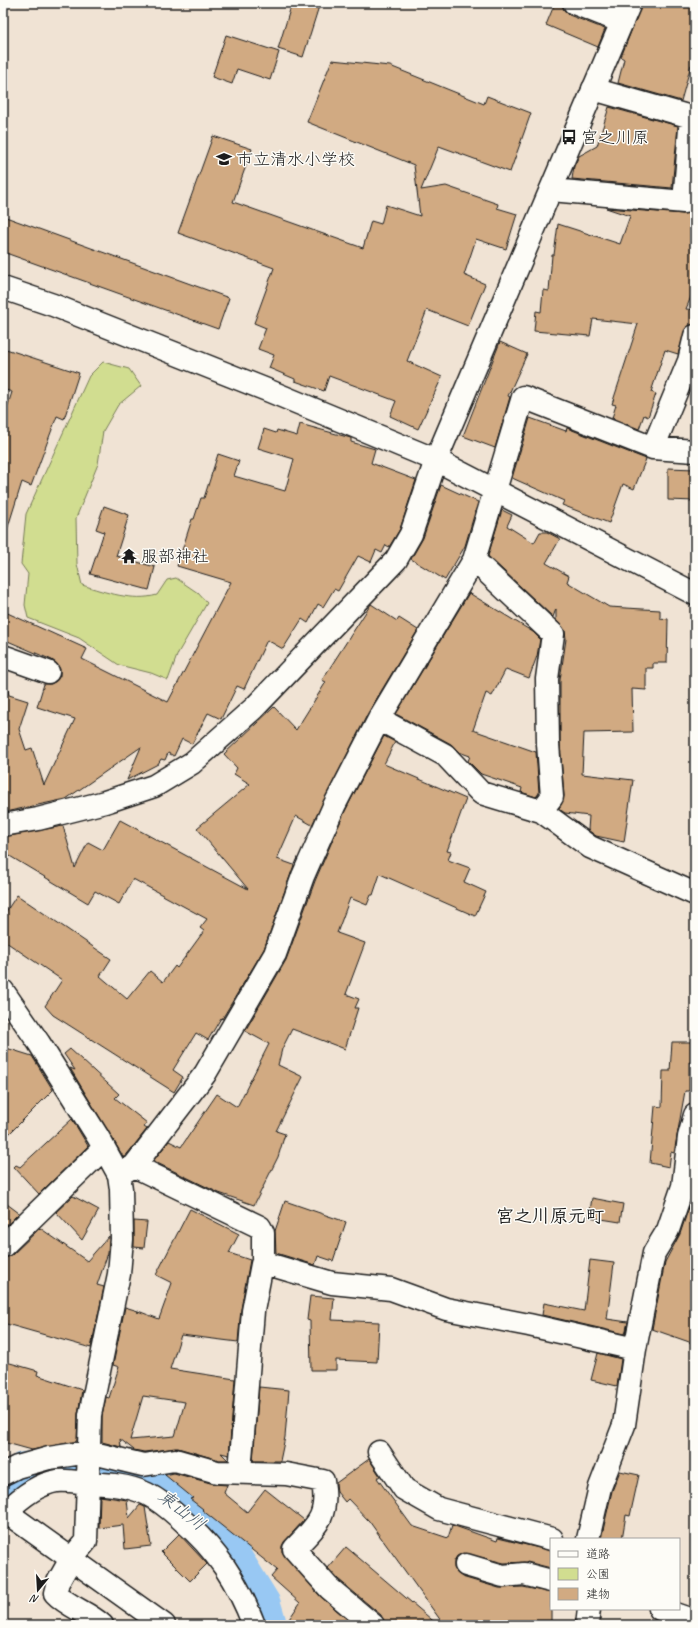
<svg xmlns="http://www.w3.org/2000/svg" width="698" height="1628" viewBox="0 0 698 1628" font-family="Caveat,'Klee One',sans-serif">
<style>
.green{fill:#d1dd90;stroke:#767c56}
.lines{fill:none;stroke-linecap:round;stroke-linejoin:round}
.river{stroke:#98c8f3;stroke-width:40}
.building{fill:#d1aa82;stroke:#1c1c1c;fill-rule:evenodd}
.street-casing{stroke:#1c1c1c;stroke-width:25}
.secondary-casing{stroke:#1c1c1c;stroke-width:25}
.street{stroke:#fdfcf7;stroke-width:22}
.secondary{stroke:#fdfcf7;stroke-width:22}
.labels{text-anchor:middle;stroke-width:3;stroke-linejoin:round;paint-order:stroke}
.poi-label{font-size:17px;fill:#1c1c1c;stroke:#fdfcf7;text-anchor:start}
.neighbourhood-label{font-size:18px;font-weight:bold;fill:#1c1c1c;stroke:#fdfcf7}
.water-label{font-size:18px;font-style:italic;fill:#475867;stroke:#fdfcf7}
</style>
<rect width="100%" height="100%" fill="#f0e3d4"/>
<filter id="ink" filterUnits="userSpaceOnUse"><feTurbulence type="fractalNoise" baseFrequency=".025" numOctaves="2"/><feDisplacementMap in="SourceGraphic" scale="8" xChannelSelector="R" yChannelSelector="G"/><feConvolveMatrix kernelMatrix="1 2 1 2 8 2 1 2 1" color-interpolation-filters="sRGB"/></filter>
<g filter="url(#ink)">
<path class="green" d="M 103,362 L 129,369 L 141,386 L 118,405 L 103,431 L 98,464 L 76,518 L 77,564 L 82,585 C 105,592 133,602 157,595 L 167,580 L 176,578 L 198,593 L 207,603 L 178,653 L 168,680 L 151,673 L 119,665 L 79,638 L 28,618 L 25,605 L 28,574 L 21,564 L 26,514 L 89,376 Z"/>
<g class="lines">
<path class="river" d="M 3,1486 L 24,1472 L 72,1465 L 116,1472 L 166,1493 L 222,1542 L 261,1605 L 267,1625"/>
</g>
<path class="building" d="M 292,3 L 320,3 L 303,57 L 278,49 Z
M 555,3 L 562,3 L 564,10 L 569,15 L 605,29 L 598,47 L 546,25 Z
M 642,3 L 695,3 L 695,66 L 691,65 L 681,101 L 618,83 L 624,59 L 621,57 Z
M 226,35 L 279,52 L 270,80 L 237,69 L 232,84 L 212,77 Z
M 332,60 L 390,66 L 484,104 L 487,96 L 531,113 L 510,172 L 439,146 L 421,190 L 446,186 L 498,204 L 497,208 L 517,214 L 506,249 L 476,239 L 464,275 L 485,284 L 468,326 L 427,310 L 407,361 L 442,377 L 418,429 L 390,416 L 396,401 L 329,376 L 324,391 L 295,381 L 295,379 L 269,368 L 274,355 L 258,349 L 266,328 L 254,323 L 274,268 L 178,233 L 213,136 L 252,149 L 233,202 L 363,248 L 371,221 L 381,224 L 386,205 L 420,216 L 414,165 L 307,122 Z
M 609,107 L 678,126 L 672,188 L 572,179 L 574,166 L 579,156 L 597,146 Z
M 695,207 L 695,287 L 686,309 L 695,310 L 695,324 L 686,328 L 678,354 L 665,350 L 651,392 L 656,394 L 648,417 L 644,415 L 639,429 L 612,418 L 616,405 L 612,404 L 638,324 L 593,319 L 590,336 L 534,331 L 536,311 L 541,312 L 543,290 L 549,291 L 552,255 L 554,255 L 558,224 L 620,244 L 630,216 L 606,208 L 683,214 L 690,213 Z
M 3,216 L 229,298 L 218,329 L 3,252 Z
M 500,342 L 527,354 L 508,396 L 510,397 L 495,448 L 463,436 Z
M 3,348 L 79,373 L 64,419 L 57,416 L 31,486 L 22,482 L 7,530 L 3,530 L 3,421 L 12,392 L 3,389 Z
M 530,418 L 566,431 L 567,428 L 646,459 L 634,489 L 623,484 L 609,523 L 562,505 L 564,501 L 512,478 Z
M 300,424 L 351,438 L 351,442 L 375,449 L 371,463 L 416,480 L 400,529 L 389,547 L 386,545 L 382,553 L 376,550 L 371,562 L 358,556 L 338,591 L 334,589 L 323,607 L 318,604 L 308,623 L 302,619 L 283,649 L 267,640 L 244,689 L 237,686 L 221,719 L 208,713 L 192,744 L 182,739 L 174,756 L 168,753 L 165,760 L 161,759 L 158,764 L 127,780 L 141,747 L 66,799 L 5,812 L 3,804 L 3,691 L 8,690 L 9,695 L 28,701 L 19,729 L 26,750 L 32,748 L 44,785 L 75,719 L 37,707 L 44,684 L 51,684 L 56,681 L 60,676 L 60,669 L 57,664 L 52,660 L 3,639 L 3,611 L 87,649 L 82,659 L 168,702 L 231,582 L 177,566 L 192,519 L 194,519 L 201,498 L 204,498 L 218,454 L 239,461 L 234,476 L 285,491 L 294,459 L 258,448 L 264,429 L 276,433 L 277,430 L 297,436 Z
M 668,468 L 695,469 L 695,501 L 668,500 Z
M 441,485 L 478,502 L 465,546 L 445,580 L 411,559 L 423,538 Z
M 104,506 L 129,515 L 116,556 L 155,567 L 149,590 L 90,574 L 104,532 L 96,529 Z
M 502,510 L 512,515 L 507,526 L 534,543 L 540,532 L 547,532 L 560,539 L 546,563 L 569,576 L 567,582 L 609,607 L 660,610 L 660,618 L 668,619 L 667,663 L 653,663 L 653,668 L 646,668 L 646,690 L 632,689 L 633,732 L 584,733 L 582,774 L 633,780 L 624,842 L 596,836 L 588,830 L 589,816 L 565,813 L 559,809 L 564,796 L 560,743 L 560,680 L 566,639 L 565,630 L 556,620 L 556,609 L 553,617 L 488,556 Z
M 469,593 L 533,632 L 540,639 L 537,656 L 529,678 L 506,669 L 492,696 L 486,693 L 473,730 L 536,752 L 539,793 L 536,797 L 521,792 L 522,788 L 481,774 L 468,761 L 470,756 L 459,752 L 451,744 L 396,714 Z
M 371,604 L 397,621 L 399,618 L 418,630 L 368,713 L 312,825 L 296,816 L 277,859 L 294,865 L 264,949 L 222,1019 L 221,1018 L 208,1040 L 196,1033 L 173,1070 L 183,1077 L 174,1092 L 53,1015 L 45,1006 L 62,980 L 3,940 L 3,916 L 17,895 L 111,959 L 100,976 L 127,999 L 150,971 L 163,982 L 175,966 L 177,968 L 204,931 L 200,928 L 207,919 L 133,879 L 119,904 L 95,891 L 88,903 L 3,852 L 3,837 L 63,826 L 75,868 L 88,842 L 103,850 L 120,820 L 248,889 L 197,828 L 250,784 L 234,774 L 237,768 L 224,754 L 274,707 L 296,730 L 326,682 L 322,680 Z
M 384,736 L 395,742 L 384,764 L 466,799 L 447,851 L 451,852 L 448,860 L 470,868 L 464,882 L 486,892 L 475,916 L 380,874 L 373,895 L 371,895 L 367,905 L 350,898 L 337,933 L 365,943 L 346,994 L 359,999 L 355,1008 L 358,1008 L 345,1049 L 292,1029 L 282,1049 L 278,1065 L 303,1077 L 276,1131 L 285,1134 L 278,1157 L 254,1205 L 219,1193 L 153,1161 L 169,1141 L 181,1147 L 217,1094 L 237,1107 L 269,1044 L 245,1031 L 286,960 L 315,881 L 345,811 Z
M 672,1042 L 693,1042 L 692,1063 L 689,1062 L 689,1091 L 685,1091 L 674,1153 L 671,1152 L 669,1167 L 650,1163 L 655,1106 L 662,1107 L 663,1071 L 670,1071 Z
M 3,1047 L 32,1056 L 53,1090 L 3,1140 Z
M 70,1049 L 119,1094 L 115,1098 L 147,1123 L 144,1127 L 147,1129 L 124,1158 L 70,1068 L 75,1070 L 64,1054 Z
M 72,1119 L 88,1146 L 39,1194 L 14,1167 L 16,1165 L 20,1167 Z
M 695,1189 L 695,1344 L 652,1329 L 665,1262 L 680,1234 Z
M 73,1196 L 99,1210 L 82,1240 L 56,1212 Z
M 592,1198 L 623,1204 L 620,1222 L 589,1217 Z
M 3,1201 L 19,1213 L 3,1229 Z
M 285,1201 L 346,1222 L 333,1261 L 318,1256 L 315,1265 L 276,1253 L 275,1231 Z
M 190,1209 L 239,1234 L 229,1253 L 250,1260 L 241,1309 L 238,1342 L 181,1335 L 170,1369 L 235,1379 L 229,1455 L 221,1453 L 228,1460 L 219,1460 L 178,1448 L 144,1452 L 134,1450 L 120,1439 L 121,1447 L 102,1442 L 102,1416 L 106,1397 L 109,1398 L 119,1367 L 113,1365 L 125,1307 L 138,1311 L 138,1313 L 138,1311 L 159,1319 L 172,1283 L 156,1275 ZM 143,1396 L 185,1402 L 175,1436 L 130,1440 Z
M 134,1221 L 147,1222 L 144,1248 L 134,1247 Z
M 40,1228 L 87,1261 L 109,1236 L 108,1253 L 97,1285 L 104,1287 L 91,1348 L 3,1323 L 3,1313 L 7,1299 L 3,1297 L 3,1258 L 12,1255 Z
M 590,1260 L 614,1263 L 607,1319 L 628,1322 L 625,1334 L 542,1315 L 544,1303 L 584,1311 Z
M 310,1296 L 334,1298 L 332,1320 L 379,1322 L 377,1362 L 336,1360 L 336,1370 L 311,1370 L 310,1321 L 307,1320 Z
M 598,1353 L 621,1359 L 617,1386 L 591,1380 Z
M 3,1361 L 38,1371 L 37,1375 L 82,1390 L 78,1414 L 77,1441 L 32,1450 L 3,1442 Z
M 259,1387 L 289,1390 L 285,1437 L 280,1461 L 253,1461 Z
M 369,1459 L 380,1476 L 377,1478 L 412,1526 L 448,1538 L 452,1525 L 497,1541 L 498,1538 L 551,1551 L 551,1568 L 527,1562 L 504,1563 L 463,1553 L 457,1556 L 454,1561 L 454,1568 L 457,1573 L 462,1577 L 499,1588 L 523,1587 L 551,1593 L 551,1625 L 444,1625 L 369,1521 L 348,1499 L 345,1502 L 337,1492 L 336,1483 Z
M 620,1471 L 639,1475 L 630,1516 L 626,1515 L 622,1539 L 601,1539 L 612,1491 Z
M 174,1473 L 214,1484 L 227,1485 L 224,1493 L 247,1512 L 265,1489 L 304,1520 L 285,1541 L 282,1546 L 282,1552 L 320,1596 L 354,1625 L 285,1625 L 300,1603 L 271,1577 L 277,1570 L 202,1510 L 203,1509 L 190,1499 L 193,1498 L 165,1475 Z
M 100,1496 L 127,1500 L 129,1518 L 140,1505 L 145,1507 L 151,1546 L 125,1549 L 123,1525 L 99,1528 Z
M 179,1534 L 207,1564 L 190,1581 L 161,1552 Z
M 346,1547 L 438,1625 L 385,1625 L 381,1615 L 338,1579 L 328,1568 Z"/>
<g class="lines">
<defs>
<path id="street" d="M 574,3 L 622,22
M 551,190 L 684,202 L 691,117 L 593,89
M 3,288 L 53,305 L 267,390 L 436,460
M 695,336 L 689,361 L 653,448 L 695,451
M 474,560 L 553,634 L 547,679 L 548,744 L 552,797 L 541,811
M 3,656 L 48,672
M 379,719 L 445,755 L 481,793 L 541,811 L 590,847 L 695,894
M 3,991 L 39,1043 L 98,1137 L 119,1175 L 121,1189 L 122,1239 L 119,1274 L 90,1415 L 86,1541 L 71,1559 L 58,1582 L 55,1593 C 68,1607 88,1612 102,1625
M 134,1166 L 260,1227 L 263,1233 L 263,1257 L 264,1261 L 268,1264 L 332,1283 L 391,1289 L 446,1309 L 529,1325 L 635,1349
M 119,1175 L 134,1166 L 205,1074 L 275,954 L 303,876 L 334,806 L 379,719 L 474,560 L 523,397 L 653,448
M 3,1246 L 104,1148
M 379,1452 L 404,1489 L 439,1509 L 552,1539
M 240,1471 L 253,1311 L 262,1264 L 264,1261
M 3,1474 L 17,1467 L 49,1458 L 89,1452 L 143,1465 L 175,1460 L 217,1472 L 286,1474 L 323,1481 C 329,1517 317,1525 294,1549 L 329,1588 L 373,1625
M 6,1512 C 19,1499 38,1484 57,1481 C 66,1480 78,1482 87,1483 C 108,1484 128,1485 147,1494 C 159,1500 171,1510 181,1519 C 217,1550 237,1581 254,1625
M 588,1539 L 600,1487 L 624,1425 L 635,1349 L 654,1253 L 668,1230 L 683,1186 L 689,1137 L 695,1115
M 466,1565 L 503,1576 L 524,1574 L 551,1581
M 660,1609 L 695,1621
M 587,1625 L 589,1609"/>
<path id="secondary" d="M 436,460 L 695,594
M 3,825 L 38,819 L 105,802 L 154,786 L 192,763 L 254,708 L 396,560 L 411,534 L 436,460 L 630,3
M 3,1510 L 164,1625"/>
</defs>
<use href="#street" class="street-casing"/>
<use href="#secondary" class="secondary-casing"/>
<use href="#street" class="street"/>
<use href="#secondary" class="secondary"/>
</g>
</g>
<defs>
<symbol id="bus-bare" viewBox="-9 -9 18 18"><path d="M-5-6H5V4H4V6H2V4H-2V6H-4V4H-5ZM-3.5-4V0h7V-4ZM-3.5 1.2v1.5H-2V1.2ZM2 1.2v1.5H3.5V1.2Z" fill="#1c1c1c" stroke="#fdfcf7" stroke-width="2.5" paint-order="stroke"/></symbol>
<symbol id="school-bare" viewBox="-9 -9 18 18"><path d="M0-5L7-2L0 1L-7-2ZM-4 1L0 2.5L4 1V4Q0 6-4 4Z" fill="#1c1c1c" stroke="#fdfcf7" stroke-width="2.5" paint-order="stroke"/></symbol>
<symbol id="temple-bare" viewBox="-9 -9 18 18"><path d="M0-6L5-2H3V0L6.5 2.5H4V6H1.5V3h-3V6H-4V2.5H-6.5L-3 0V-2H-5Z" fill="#1c1c1c" stroke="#fdfcf7" stroke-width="2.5" paint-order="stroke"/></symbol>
</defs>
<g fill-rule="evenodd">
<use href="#bus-bare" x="558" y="126" width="22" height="22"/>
<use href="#school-bare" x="213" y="148" width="22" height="22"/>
<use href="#temple-bare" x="118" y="545" width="22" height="22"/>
</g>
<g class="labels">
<g class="poi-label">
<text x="581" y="143">宮之川原</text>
<text x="236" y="165">市立清水小学校</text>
<text x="141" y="562">服部神社</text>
</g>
<g class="neighbourhood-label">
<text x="550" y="1222">宮之川原元町</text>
</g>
<g class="water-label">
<text transform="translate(182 1510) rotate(38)" y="6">東山川</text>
</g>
</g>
<rect width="698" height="1628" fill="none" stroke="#fdfcf7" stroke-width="16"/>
<rect x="8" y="8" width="682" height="1612" fill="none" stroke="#1c1c1c" stroke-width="1.5" filter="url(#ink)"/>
<rect x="550" y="1538" width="130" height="72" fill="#fdfcf7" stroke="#a3a29f"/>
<rect x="558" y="1551" width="20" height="6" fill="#fdfcf7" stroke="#a3a29f"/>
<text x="586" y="1558" font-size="12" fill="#1c1c1c">道路</text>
<rect x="558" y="1568" width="20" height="12" fill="#d1dd90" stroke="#a3a29f"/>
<text x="586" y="1578" font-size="12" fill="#1c1c1c">公園</text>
<rect x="558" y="1588" width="20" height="12" fill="#d1aa82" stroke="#a3a29f"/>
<text x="586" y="1598" font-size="12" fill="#1c1c1c">建物</text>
<g transform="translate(38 1590) rotate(198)" stroke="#fdfcf7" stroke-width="3" paint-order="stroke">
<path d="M0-3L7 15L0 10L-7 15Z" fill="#1c1c1c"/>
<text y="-6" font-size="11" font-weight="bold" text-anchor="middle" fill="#1c1c1c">N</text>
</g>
</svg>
